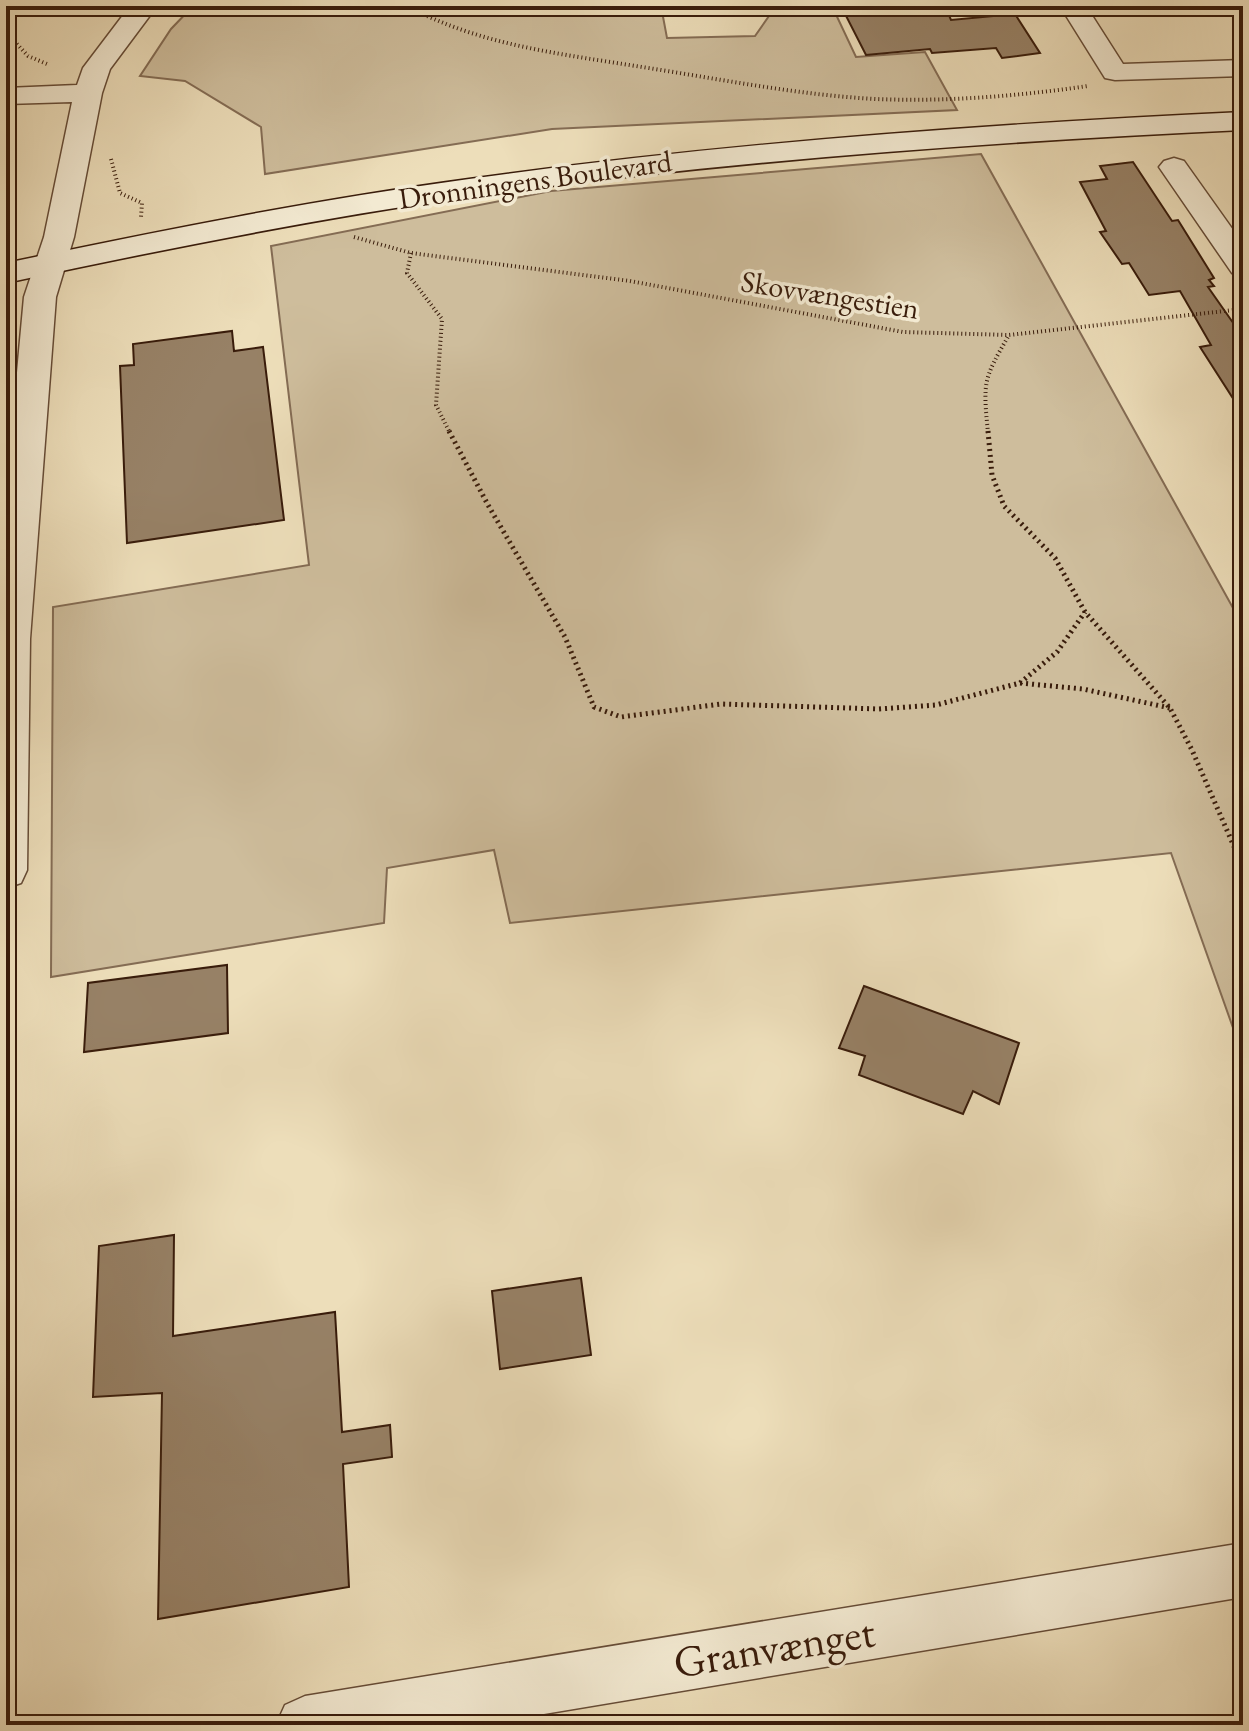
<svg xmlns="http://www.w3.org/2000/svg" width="1249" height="1731" viewBox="0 0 1249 1731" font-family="'EB Garamond',serif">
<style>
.green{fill:#cebd9c;stroke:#846c54;stroke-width:2}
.building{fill:#978166;stroke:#391c0b;stroke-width:2}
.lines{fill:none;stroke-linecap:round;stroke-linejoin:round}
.minor-casing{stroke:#664c37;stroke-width:3}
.secondary-casing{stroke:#391c0b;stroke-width:3}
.path-far1{stroke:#391c0b;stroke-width:4;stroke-dasharray:1 3;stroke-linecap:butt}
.path{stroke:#391c0b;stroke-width:5;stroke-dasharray:2 4;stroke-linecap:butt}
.minor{fill:#f3ead2;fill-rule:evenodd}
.secondary{fill:#f3ead2;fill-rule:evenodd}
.labels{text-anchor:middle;stroke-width:7;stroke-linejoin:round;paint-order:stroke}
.far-street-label{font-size:30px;fill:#391c0b;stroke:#f3ead2}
.near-street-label{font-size:44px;fill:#391c0b;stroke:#f3ead2}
</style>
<rect width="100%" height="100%" fill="#eddeba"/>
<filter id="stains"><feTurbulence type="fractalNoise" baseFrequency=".0025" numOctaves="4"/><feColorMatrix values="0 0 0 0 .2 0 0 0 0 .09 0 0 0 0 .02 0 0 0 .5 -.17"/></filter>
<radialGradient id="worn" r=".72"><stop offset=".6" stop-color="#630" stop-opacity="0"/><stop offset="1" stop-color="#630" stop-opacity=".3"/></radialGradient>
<path class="green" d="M 193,6 L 661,6 L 667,38 L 755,36 L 776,6 L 832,6 L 856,57 L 925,52 L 957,110 L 552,129 L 265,174 L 261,127 L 185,81 L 140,76 L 171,29 Z
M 981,154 L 1243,626 L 1243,1056 L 1171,853 L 510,923 L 494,850 L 387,868 L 384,923 L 51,977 L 53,607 L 309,565 L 271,246 L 551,191 Z"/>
<path class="building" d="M 841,6 L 945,6 L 951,20 L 1015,14 L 1040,53 L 1002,58 L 996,48 L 932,53 L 930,49 L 866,55 Z
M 1133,162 L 1172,221 L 1178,220 L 1214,278 L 1209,280 L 1214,286 L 1208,287 L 1243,337 L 1243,414 L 1200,347 L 1211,345 L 1180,291 L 1149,295 L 1129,263 L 1122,264 L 1100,232 L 1106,231 L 1080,182 L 1107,179 L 1100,166 Z
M 232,331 L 234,351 L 263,347 L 284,520 L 127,543 L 120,366 L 134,365 L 133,344 Z
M 227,965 L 228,1033 L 84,1052 L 88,983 Z
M 864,986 L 1019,1043 L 999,1104 L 973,1091 L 963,1114 L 859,1075 L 865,1056 L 839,1048 Z
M 174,1235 L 173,1336 L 335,1312 L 342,1432 L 390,1425 L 392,1457 L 343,1464 L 349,1587 L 158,1619 L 162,1393 L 93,1397 L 99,1246 Z
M 581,1278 L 591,1355 L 500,1369 L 492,1291 Z"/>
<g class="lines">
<defs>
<path id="minor" d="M 130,6 L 157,6 L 110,69 L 102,93 L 74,237 L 56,297 L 30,639 L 27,870 L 21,883 L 6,888 L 6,491 L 24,297 L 44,237 L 72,102 L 6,104 L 6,88 L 77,85 L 83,68 Z
M 1060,6 L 1086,6 L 1123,64 L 1243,60 L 1243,76 L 1115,80 L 1105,78 Z
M 1174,158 L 1184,161 L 1243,244 L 1243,276 L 1232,273 L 1159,167 L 1164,161 Z
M 1243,1543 L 1243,1597 L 478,1725 L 276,1725 L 285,1705 L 305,1696 Z"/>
<path id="secondary" d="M 1243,112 L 1243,130 C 984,142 726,161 468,197 C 313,219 159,250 6,283 L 6,263 C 159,231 313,200 469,179 C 726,143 984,124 1243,112 Z"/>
</defs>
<use href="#minor" class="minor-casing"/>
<use href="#secondary" class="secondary-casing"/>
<path class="path-far1" d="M 422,6 L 425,15 C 494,47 568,55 642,67 C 720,79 798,95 876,99 C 947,102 1018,96 1088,86
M 176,15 L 185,6
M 6,32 L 28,56 L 47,64
M 111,159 L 120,193 L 142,203 L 141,217
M 354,237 L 411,253 L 630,281 L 903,332 L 1009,335 L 1243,309
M 411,253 L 407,273 L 442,319 L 436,405 L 450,433
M 988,433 C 983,381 983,380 1009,335"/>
<path class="path" d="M 449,431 L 488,505 L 565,637 L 594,707 L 621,717 L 721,704 L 879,709 L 936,705 L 1020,683 L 1083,689 L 1170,708
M 988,431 L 992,475 L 1004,506 L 1055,558 L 1085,612 L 1170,708 L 1192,750 L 1243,867
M 1020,683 L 1057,652 L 1085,612"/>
<use href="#minor" class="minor"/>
<use href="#secondary" class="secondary"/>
</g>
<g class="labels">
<g class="far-street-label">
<text transform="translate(535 180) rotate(-8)" y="10">Dronningens Boulevard</text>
<text transform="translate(830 295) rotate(9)" y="10">Skovvængestien</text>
</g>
<g class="near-street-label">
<text transform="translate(774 1647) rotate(-9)" y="15">Granvænget</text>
</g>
</g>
<rect width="1249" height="1731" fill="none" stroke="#eddeba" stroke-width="32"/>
<rect x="8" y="8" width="1233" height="1715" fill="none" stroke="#391c0b" stroke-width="4"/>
<rect x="16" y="16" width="1217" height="1699" fill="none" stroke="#391c0b" stroke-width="2"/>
<rect width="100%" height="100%" filter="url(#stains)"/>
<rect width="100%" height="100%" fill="url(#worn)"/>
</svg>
